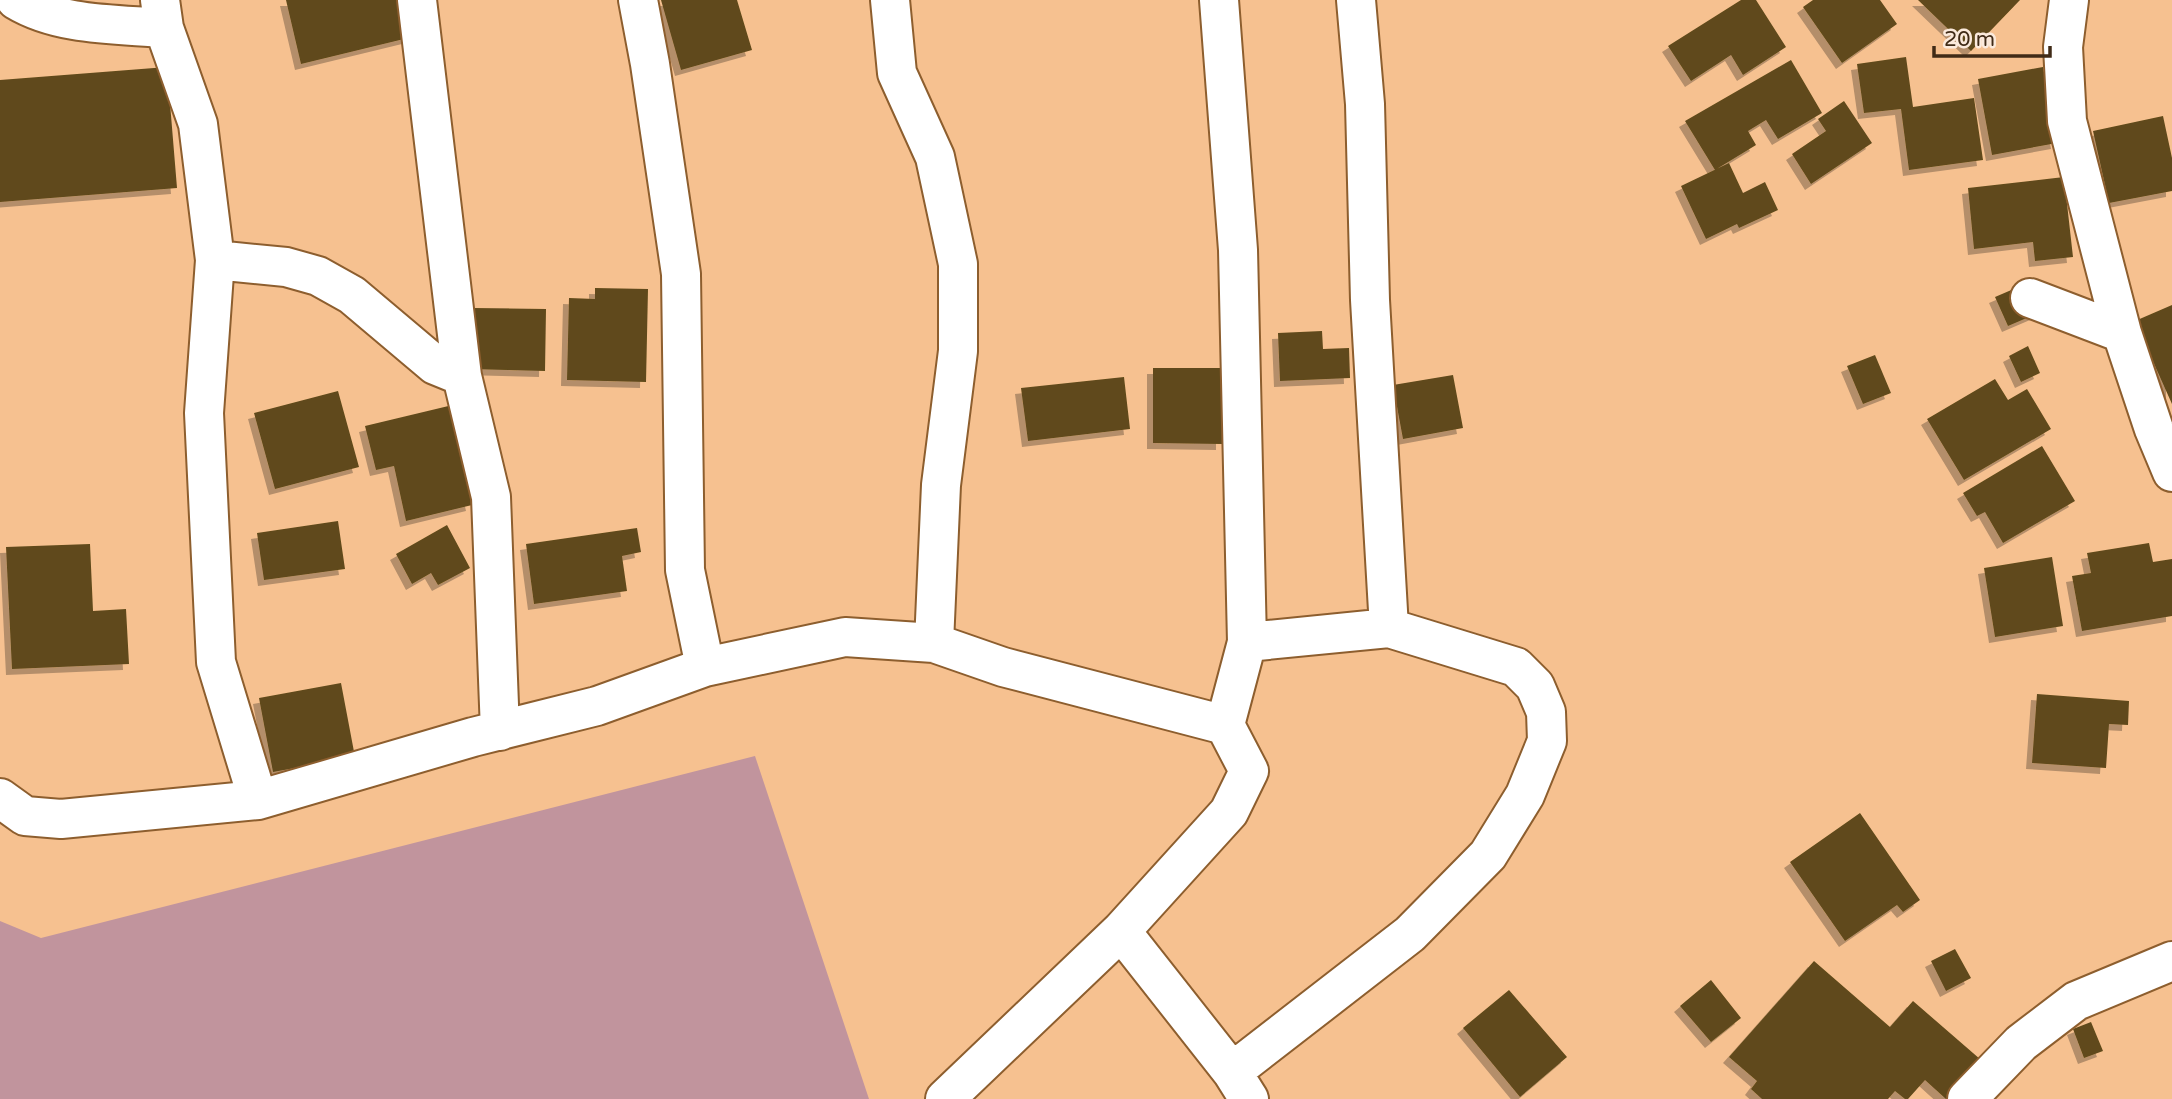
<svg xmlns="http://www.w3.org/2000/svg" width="2172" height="1099" viewBox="0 0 2172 1099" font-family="'Varela Round',sans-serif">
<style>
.green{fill:#c1949d}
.building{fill:#604a1a;filter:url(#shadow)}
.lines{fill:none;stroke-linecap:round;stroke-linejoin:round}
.minor-casing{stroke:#8d5e2e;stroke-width:42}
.minor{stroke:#fff;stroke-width:38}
</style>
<defs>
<filter id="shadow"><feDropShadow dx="-6" dy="6" stdDeviation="0" flood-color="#0004"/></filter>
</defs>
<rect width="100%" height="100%" fill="#f6c190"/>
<path class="green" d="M 755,756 L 869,1099 L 0,1099 L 0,921 L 41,938 Z"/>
<path class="building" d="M 286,0 L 399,0 L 408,38 L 301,64 Z
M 661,0 L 737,0 L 752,50 L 681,70 Z
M 1741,0 L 1756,0 L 1786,47 L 1743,75 L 1731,55 L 1691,81 L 1668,46 Z
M 1813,0 L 1880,0 L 1897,24 L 1842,63 L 1803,7 Z
M 1918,0 L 2020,0 L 1971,51 Z
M 1906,57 L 1913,107 L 1974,98 L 1983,160 L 1909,170 L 1901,109 L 1864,113 L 1857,64 Z
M 1791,60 L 1822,113 L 1778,139 L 1766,120 L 1748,131 L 1756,145 L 1715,170 L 1685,121 Z
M 167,67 L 177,188 L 0,202 L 0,80 Z
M 2043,67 L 2057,143 L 1992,155 L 1978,79 Z
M 1844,101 L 1872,143 L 1811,184 L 1792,154 L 1826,131 L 1818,119 Z
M 2163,116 L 2172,158 L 2172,191 L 2109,203 L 2093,131 Z
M 1729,163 L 1743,193 L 1765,182 L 1778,210 L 1739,228 L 1737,224 L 1706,239 L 1681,186 Z
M 2064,177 L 2073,257 L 2035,261 L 2033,242 L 1974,249 L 1968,188 Z
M 2023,285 L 2036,314 L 2008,326 L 1995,297 Z
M 595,288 L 648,289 L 646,382 L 567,380 L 569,298 L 595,299 Z
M 2172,305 L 2172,404 L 2135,321 Z
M 472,308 L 546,309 L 545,371 L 471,369 Z
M 1322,331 L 1323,349 L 1349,348 L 1350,378 L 1280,381 L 1278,333 Z
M 2028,346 L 2040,373 L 2021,382 L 2009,356 Z
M 1875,355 L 1891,393 L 1863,404 L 1847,366 Z
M 1153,368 L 1222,368 L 1222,444 L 1153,443 Z
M 1453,375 L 1463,428 L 1403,439 L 1393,385 Z
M 1124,377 L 1130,429 L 1028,441 L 1021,388 Z
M 1995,379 L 2008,400 L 2027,389 L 2051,429 L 1964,480 L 1927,419 Z
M 338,391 L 359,467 L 275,489 L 254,413 Z
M 461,403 L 474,458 L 462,461 L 472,505 L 406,521 L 394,466 L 376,470 L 365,426 Z
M 2042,446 L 2075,501 L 2003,543 L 1985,512 L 1977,516 L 1963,493 Z
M 338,521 L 345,569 L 264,580 L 257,533 Z
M 447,525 L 470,568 L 438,585 L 431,573 L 412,584 L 396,554 Z
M 637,528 L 641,552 L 622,556 L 627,591 L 534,604 L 526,544 Z
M 2149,543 L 2153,562 L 2172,559 L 2172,616 L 2082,631 L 2072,576 L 2091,573 L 2087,553 Z
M 90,544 L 93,611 L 126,609 L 129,664 L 12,669 L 6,547 Z
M 2052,557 L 2063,626 L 1995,637 L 1984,568 Z
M 341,683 L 355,757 L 273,772 L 259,698 Z
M 2037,694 L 2129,701 L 2128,725 L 2109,724 L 2106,768 L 2032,763 Z
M 1860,813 L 1920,900 L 1903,912 L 1897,905 L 1845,941 L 1790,862 Z
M 1955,949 L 1971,978 L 1946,991 L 1931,961 Z
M 1814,961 L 1890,1027 L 1913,1001 L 1988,1066 L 1959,1099 L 1946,1099 L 1925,1080 L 1908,1099 L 1905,1099 L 1895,1091 L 1888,1099 L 1762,1099 L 1751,1089 L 1757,1081 L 1729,1057 Z
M 1711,980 L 1741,1018 L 1711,1042 L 1680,1006 Z
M 1509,990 L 1567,1057 L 1520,1097 L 1463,1028 Z
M 2091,1022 L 2103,1051 L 2084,1058 L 2073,1029 Z"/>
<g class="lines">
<defs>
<path id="minor" d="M 16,0 C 59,26 116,24 164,28
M 160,0 L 164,28 L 198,124 L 215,260 L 204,413 L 216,662 L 258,800
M 417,0 L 462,376 L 491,497 L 500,731
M 638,0 L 650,64 L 681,274 L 685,570 L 705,667
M 890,0 L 897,73 L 935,157 L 958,264 L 958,351 L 941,485 L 934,643
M 1356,0 L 1365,104 L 1370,300 L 1389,628
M 2069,0 L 2063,47 L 2067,121 L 2122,333 L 2154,429 L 2172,472
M 215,260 L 286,267 L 318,276 L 352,295 L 435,365 L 462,376
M 2030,298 L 2122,333
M 0,798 L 25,816 L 61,819 L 258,800 L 473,737 L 597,706 L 705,667 L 845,637 L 934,643 L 1003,667 L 1225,725
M 1121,931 L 1232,1072 L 1249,1099
M 1232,1072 L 1410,934 L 1488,855 L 1525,795 L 1547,741 L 1546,712 L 1535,686 L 1516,667 L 1389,628 L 1247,642
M 945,1099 L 1121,931 L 1229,812 L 1249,771 L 1225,725 L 1247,642 L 1238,250 L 1219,0
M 1967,1099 L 2021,1043 L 2076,1001 L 2172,961"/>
</defs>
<use href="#minor" class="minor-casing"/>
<use href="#minor" class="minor"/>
</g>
<path d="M1934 46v10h116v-10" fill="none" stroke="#402b17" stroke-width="3.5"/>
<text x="1944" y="46" font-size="21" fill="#402b17" stroke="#fbeadc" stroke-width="5" paint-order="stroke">20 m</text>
</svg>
